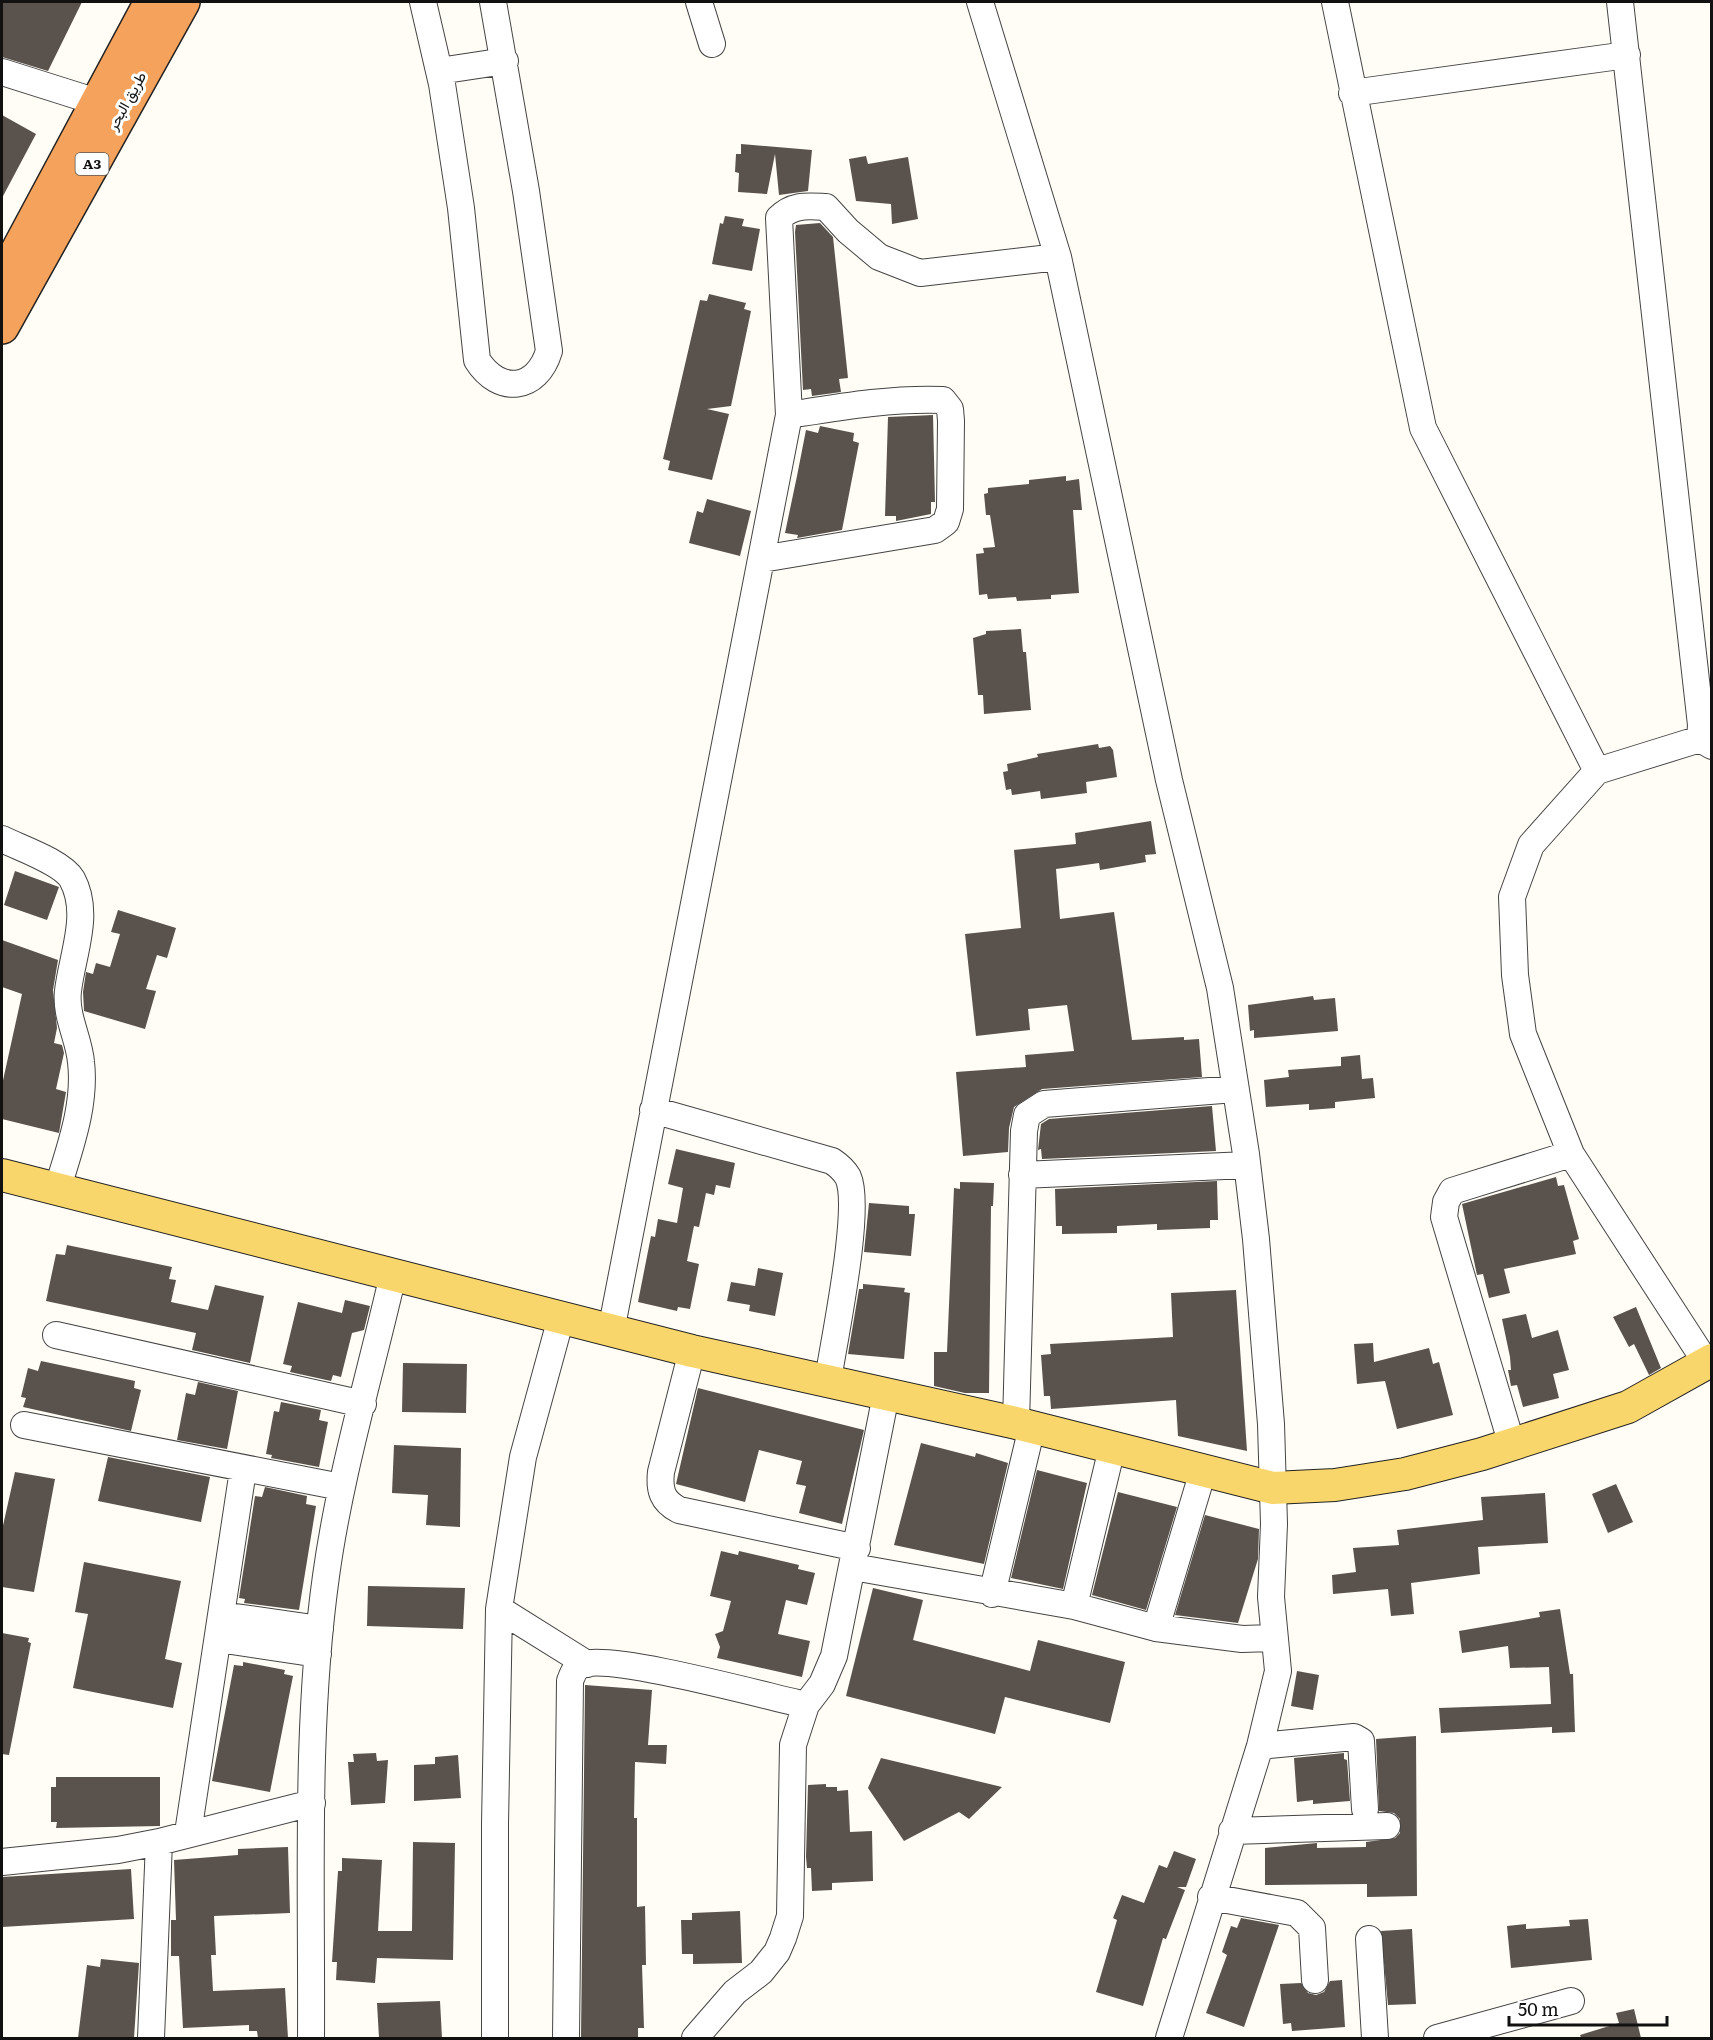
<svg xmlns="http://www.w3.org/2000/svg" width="1713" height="2040" viewBox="0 0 1713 2040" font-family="Literata,Vazirmatn,serif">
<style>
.building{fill:#5a524d}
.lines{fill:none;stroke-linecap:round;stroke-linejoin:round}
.minor-casing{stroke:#444;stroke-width:28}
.major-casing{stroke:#222;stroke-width:34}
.highway-casing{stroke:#222;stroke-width:36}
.minor{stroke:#fff;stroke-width:26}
.major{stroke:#f9d66b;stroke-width:32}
.highway{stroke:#f5a25d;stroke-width:33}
.labels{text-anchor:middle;stroke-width:6;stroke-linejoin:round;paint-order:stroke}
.shield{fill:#fff;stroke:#585858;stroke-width:1.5}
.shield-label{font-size:14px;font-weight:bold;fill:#111}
.street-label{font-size:15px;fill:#111;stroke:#fff}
</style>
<rect width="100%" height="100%" fill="#fffdf5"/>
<path class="building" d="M 2,2 L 82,2 L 48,71 L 2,57 Z
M 2,115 L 36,134 L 2,198 Z
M 741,144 L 812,150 L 808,191 L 779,195 L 775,154 L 767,194 L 738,192 L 739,173 L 735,172 L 736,154 L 741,154 Z
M 866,156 L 868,164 L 908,157 L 918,219 L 892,224 L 891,204 L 856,201 L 849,159 Z
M 725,216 L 744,219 L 742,226 L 760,229 L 752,271 L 712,264 L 720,223 L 723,224 Z
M 820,223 L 833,237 L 848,378 L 839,379 L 841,392 L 812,396 L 811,389 L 803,390 L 795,232 L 796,225 Z
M 709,294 L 746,303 L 744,309 L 751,311 L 731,406 L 707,409 L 729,414 L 712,480 L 668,470 L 670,461 L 663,459 L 700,300 L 707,301 Z
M 933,415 L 935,502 L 931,502 L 931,514 L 896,521 L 896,516 L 885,516 L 888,417 Z
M 820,426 L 854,433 L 853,441 L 859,443 L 842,530 L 797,538 L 798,535 L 785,533 L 797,476 L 806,430 L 818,433 Z
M 1066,476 L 1066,481 L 1079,479 L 1082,510 L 1073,510 L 1079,593 L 1051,595 L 1051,599 L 1017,601 L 1016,597 L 988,599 L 987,594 L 979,595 L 976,554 L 984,553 L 983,548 L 995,547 L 990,515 L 986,515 L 984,494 L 988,493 L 988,488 L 1029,484 L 1029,480 Z
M 707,499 L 751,511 L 740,556 L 689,543 L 697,511 L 703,513 Z
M 1021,629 L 1023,652 L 1026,652 L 1031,710 L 984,714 L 983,695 L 978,695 L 973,638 L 986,634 L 986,631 Z
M 1098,744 L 1099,748 L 1110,746 L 1113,750 L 1117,777 L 1086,782 L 1087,793 L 1041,799 L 1040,791 L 1012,795 L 1011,789 L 1006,790 L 1003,772 L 1008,771 L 1007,764 L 1038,757 L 1037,754 Z
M 1151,821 L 1156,854 L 1145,855 L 1146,862 L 1100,870 L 1099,863 L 1056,869 L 1060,919 L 1114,912 L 1132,1040 L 1184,1037 L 1184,1040 L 1199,1039 L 1202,1077 L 1042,1089 L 1014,1107 L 1009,1128 L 1008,1152 L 963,1156 L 956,1072 L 1026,1067 L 1025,1055 L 1074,1051 L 1067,1005 L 1028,1009 L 1030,1030 L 976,1036 L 965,934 L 1021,928 L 1014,850 L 1076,844 L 1075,833 Z
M 15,871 L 59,887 L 47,920 L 4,905 Z
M 118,910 L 176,928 L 167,958 L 157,955 L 146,989 L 156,991 L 145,1029 L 84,1011 L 83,992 L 86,972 L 93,974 L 96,963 L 110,967 L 120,934 L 111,932 Z
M 2,940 L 58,960 L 53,990 L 57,1028 L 54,1043 L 62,1045 L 64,1053 L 56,1089 L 66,1092 L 59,1133 L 2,1119 L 2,1085 L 22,994 L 2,987 Z
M 1313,996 L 1314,1000 L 1335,998 L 1338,1031 L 1254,1038 L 1254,1030 L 1250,1031 L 1248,1005 Z
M 1360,1055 L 1362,1079 L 1373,1078 L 1375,1098 L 1335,1102 L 1335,1108 L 1309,1110 L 1309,1104 L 1266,1107 L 1264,1080 L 1289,1077 L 1288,1070 L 1341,1066 L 1341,1057 Z
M 1212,1106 L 1216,1151 L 1042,1159 L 1041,1149 L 1038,1150 L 1041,1124 L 1049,1119 Z
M 676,1149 L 735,1163 L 730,1188 L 716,1185 L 714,1195 L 706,1193 L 699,1227 L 694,1226 L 687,1261 L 699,1264 L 690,1309 L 678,1307 L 677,1311 L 638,1302 L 651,1236 L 655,1237 L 658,1219 L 677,1223 L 683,1188 L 668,1184 Z
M 1556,1177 L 1558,1186 L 1564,1185 L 1579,1239 L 1573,1241 L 1576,1254 L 1504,1269 L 1510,1293 L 1489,1298 L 1483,1274 L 1477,1275 L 1462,1204 Z
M 1217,1181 L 1218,1220 L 1210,1220 L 1210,1228 L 1157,1230 L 1157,1224 L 1117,1226 L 1117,1233 L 1062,1234 L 1062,1226 L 1056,1226 L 1055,1189 Z
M 960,1182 L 994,1183 L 993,1206 L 991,1206 L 989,1393 L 965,1393 L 934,1386 L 934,1352 L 947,1352 L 954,1188 L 960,1189 Z
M 869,1203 L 909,1206 L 909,1214 L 915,1214 L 911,1256 L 864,1252 Z
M 67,1245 L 172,1267 L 169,1279 L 176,1280 L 171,1302 L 208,1310 L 215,1285 L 264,1296 L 250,1363 L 192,1350 L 196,1333 L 46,1301 L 56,1254 L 65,1255 Z
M 758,1268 L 783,1273 L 775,1316 L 749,1311 L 750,1305 L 727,1301 L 731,1282 L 755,1286 Z
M 863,1284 L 905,1288 L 904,1292 L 910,1293 L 904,1359 L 848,1354 L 859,1289 L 863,1289 Z
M 1236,1290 L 1247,1451 L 1178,1436 L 1176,1400 L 1051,1409 L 1050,1396 L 1044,1396 L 1041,1355 L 1051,1354 L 1050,1344 L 1173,1337 L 1171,1293 Z
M 345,1300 L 370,1306 L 364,1330 L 352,1333 L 341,1377 L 333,1375 L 331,1381 L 290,1372 L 292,1366 L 283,1364 L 298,1302 L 342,1313 Z
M 1636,1307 L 1661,1368 L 1649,1375 L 1634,1344 L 1629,1347 L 1613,1317 Z
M 1526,1314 L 1532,1338 L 1558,1330 L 1569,1370 L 1553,1374 L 1559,1398 L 1523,1407 L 1517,1385 L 1511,1386 L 1508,1370 L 1511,1370 L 1510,1357 L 1502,1319 Z
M 1373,1343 L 1374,1362 L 1429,1348 L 1433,1364 L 1439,1362 L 1453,1415 L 1397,1429 L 1385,1381 L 1357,1384 L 1354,1344 Z
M 41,1361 L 135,1381 L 134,1388 L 141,1390 L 131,1431 L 23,1407 L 26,1398 L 21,1397 L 28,1368 L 38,1371 Z
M 403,1363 L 467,1364 L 466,1413 L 402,1412 Z
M 198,1382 L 238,1391 L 227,1449 L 177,1440 L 186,1393 L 195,1395 Z
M 698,1388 L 864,1430 L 842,1524 L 799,1513 L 806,1486 L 796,1484 L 802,1461 L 759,1450 L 745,1502 L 676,1484 Z
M 281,1402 L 321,1410 L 319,1420 L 328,1422 L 319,1467 L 271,1458 L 272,1455 L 266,1454 L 274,1411 L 279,1412 Z
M 921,1443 L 975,1457 L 976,1453 L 1008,1463 L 984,1564 L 894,1545 Z
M 394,1445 L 461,1448 L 460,1527 L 426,1525 L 428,1495 L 392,1493 Z
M 108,1457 L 210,1477 L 201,1522 L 98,1501 Z
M 1037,1470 L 1087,1483 L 1063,1589 L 1011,1578 Z
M 15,1472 L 55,1479 L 34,1592 L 2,1587 L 2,1530 Z
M 1616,1484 L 1633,1522 L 1608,1533 L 1592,1494 Z
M 265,1487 L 307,1496 L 306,1504 L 316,1506 L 299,1610 L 244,1603 L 245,1599 L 239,1598 L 255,1496 L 262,1497 Z
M 1118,1492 L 1177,1507 L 1146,1610 L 1092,1595 Z
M 1545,1493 L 1548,1543 L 1478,1547 L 1480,1574 L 1411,1583 L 1414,1614 L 1391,1616 L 1388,1589 L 1333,1594 L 1332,1575 L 1356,1572 L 1353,1548 L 1399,1545 L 1397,1530 L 1483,1520 L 1481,1497 Z
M 1205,1515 L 1259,1529 L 1258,1559 L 1238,1623 L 1175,1615 Z
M 721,1551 L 738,1555 L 739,1551 L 799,1565 L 798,1569 L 815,1573 L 807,1605 L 786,1600 L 778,1634 L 810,1641 L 802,1677 L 717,1658 L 720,1647 L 715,1634 L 723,1631 L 731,1601 L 710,1596 Z
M 84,1562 L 181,1581 L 165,1659 L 182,1663 L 173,1708 L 73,1688 L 88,1614 L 75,1612 Z
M 368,1586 L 465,1588 L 463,1629 L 367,1626 Z
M 873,1588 L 923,1600 L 913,1640 L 1030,1671 L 1038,1640 L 1125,1662 L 1110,1723 L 1005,1697 L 995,1734 L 846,1696 Z
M 1560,1609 L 1570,1674 L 1573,1674 L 1575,1732 L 1552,1733 L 1552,1727 L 1441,1733 L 1439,1708 L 1551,1704 L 1549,1667 L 1510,1668 L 1508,1646 L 1462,1653 L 1459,1631 L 1540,1617 L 1539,1612 Z
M 2,1633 L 29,1638 L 28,1642 L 31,1643 L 9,1755 L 2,1754 Z
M 243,1662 L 285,1670 L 284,1674 L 293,1676 L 270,1792 L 212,1781 L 234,1665 L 243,1666 Z
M 1297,1671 L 1319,1675 L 1313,1710 L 1291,1706 Z
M 585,1685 L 652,1690 L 648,1745 L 667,1745 L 666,1764 L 635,1762 L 634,1818 L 637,1818 L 637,1907 L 645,1906 L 646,1965 L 642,1965 L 644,2028 L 638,2028 L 638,2038 L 581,2038 Z
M 1416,1736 L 1417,1896 L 1367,1897 L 1367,1884 L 1265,1885 L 1265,1848 L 1317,1843 L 1317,1848 L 1366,1847 L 1366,1842 L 1395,1838 L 1400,1833 L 1400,1819 L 1394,1813 L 1379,1811 L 1376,1739 Z
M 376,1753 L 377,1761 L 388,1760 L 385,1803 L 351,1805 L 348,1762 L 354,1762 L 353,1754 Z
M 1344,1753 L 1344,1759 L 1347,1760 L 1350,1801 L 1313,1804 L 1313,1800 L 1297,1802 L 1294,1758 Z
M 458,1755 L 461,1798 L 414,1801 L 414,1765 L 435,1764 L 435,1757 Z
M 881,1758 L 1002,1787 L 969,1819 L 959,1812 L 904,1841 L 868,1788 Z
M 56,1777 L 160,1777 L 160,1826 L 56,1828 L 57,1822 L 51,1822 L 51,1787 L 56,1787 Z
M 826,1784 L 826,1787 L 837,1787 L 837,1791 L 848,1790 L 850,1832 L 872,1831 L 873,1881 L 832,1883 L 832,1890 L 812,1891 L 811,1868 L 807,1868 L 806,1857 L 808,1785 Z
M 413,1842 L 455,1843 L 453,1960 L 377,1958 L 375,1983 L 336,1980 L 337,1962 L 332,1962 L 338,1871 L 342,1871 L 342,1858 L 382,1860 L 378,1931 L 412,1931 Z
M 288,1847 L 290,1913 L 214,1916 L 216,1955 L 211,1955 L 213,1991 L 285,1988 L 288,2038 L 258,2038 L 257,2031 L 249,2031 L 249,2025 L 183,2028 L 179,1956 L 171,1956 L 171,1920 L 176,1920 L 174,1860 L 238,1855 L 238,1849 Z
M 1174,1851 L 1196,1859 L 1186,1887 L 1177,1887 L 1185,1890 L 1166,1939 L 1163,1938 L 1143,2006 L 1096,1992 L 1117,1920 L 1113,1918 L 1122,1895 L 1144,1903 L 1159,1865 L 1167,1868 Z
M 131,1869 L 134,1919 L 2,1927 L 2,1877 Z
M 740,1911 L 742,1963 L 693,1964 L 693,1954 L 682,1954 L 681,1920 L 692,1920 L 692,1913 Z
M 1241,1918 L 1279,1925 L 1244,2027 L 1206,2013 L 1227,1955 L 1222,1952 L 1231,1926 L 1237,1928 Z
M 1588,1919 L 1592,1960 L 1511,1968 L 1507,1926 L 1526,1924 L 1526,1929 L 1570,1926 L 1569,1920 Z
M 1412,1929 L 1416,2004 L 1388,2005 L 1381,1931 Z
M 101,1959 L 139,1963 L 134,2038 L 78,2038 L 87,1965 L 100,1967 Z
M 1342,1980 L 1345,2027 L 1292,2031 L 1291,2023 L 1283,2024 L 1280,1984 L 1301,1983 L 1308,1993 L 1316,1995 L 1324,1992 L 1330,1981 Z
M 440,2001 L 442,2038 L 379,2038 L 377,2003 Z
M 1634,2009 L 1641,2038 L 1581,2038 L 1580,2035 L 1619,2023 L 1616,2013 Z"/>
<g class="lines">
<defs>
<path id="minor" d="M 423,2 L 442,84 L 461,208 L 477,360 C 499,395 537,391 549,351 L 526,191 L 493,2
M 699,2 L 712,44
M 980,2 L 1058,257 L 1169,780 L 1220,988 L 1246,1154 L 1256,1239 L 1271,1424 L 1274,1524 L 1271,1597 L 1278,1671 L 1260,1746 L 1169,2038
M 1335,2 L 1423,428 L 1597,771
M 1620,2 L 1701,725 L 1700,739
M 439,71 L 505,61
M 2,72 L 97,102 L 112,110
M 1352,93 L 1627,55
M 762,559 L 935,530 L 946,522 L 950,509 L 951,421 L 950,409 L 943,400 C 891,398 840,407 789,415
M 2,839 C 20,848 62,862 72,879 C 91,914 72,955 68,991 C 65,1016 79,1038 81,1062 C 86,1105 70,1147 58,1187
M 653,1110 L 832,1161 C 838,1165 844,1170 848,1177 C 862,1208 834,1340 828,1380
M 1022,1175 L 1247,1165
M 611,1331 L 789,415 L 779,218 C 793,204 807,206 826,207 L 848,231 L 879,257 L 920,273 L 1058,257
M 56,1335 L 363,1404
M 692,1351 L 661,1472 C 659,1490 662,1501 679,1510 L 857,1548
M 1707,1364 L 1571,1154 L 1523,1034 L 1515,975 L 1512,897 L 1531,845 L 1597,771 L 1700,739 L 1712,746
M 1016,1423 L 1024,1131 L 1027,1115 L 1044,1104 L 1235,1089
M 24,1425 L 341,1487
M 1512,1445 L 1444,1217 L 1446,1202 L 1452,1191 L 1571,1154
M 853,1567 L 1074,1606 L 1156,1628 L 1242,1639 L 1273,1638
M 992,1594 L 1032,1427
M 1074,1606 L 1112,1448
M 499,1609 L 587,1664
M 221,1615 L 320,1629
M 1156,1628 L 1203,1471
M 218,1639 L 318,1654
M 1260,1746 L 1354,1737 L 1361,1741 L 1365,1809
M 1232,1831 L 1387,1826
M 188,1833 L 243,1470
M 2,1862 L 118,1850 L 159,1842 L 312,1803
M 1211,1897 L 1297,1913 L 1312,1928 L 1315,1980
M 1369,1939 L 1375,2038
M 151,2038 L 159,1842
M 311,2038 C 312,1887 305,1726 326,1576 C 340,1474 370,1375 393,1275
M 495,2038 L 495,1824 L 499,1609 L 523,1457 L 561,1318
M 566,2038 L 570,1681 C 573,1673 575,1667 584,1664 C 616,1655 765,1696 806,1705
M 695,2038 L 735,1992 L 761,1972 L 777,1952 L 783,1938 L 790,1916 L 793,1745 L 806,1705 L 822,1684 L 834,1656 L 886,1395
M 1437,2038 L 1571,2001"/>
<path id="major" d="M 2,1175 L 692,1351 L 1016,1423 L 1273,1488 L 1335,1485 L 1405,1474 L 1482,1454 L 1628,1407 L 1712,1360"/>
<path id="highway" d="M 2,280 L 151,2
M 2,327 L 183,2"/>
</defs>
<use href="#minor" class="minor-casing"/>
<use href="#major" class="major-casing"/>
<use href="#highway" class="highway-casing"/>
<use href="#minor" class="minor"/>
<use href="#major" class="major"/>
<use href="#highway" class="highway"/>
</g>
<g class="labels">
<rect class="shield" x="75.5" y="153" width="33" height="22" rx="4.5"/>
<g class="shield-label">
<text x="92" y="169">A3</text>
</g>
<g class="street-label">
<text transform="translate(127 101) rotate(-61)" y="5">طريق البحر</text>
</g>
</g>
<rect width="1713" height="2040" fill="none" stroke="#111111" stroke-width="6"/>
<path d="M1509 2016v9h158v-9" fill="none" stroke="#111111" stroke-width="3"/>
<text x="1518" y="2016" font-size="18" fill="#111111" stroke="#ffffff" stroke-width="4.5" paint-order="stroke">50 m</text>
</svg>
